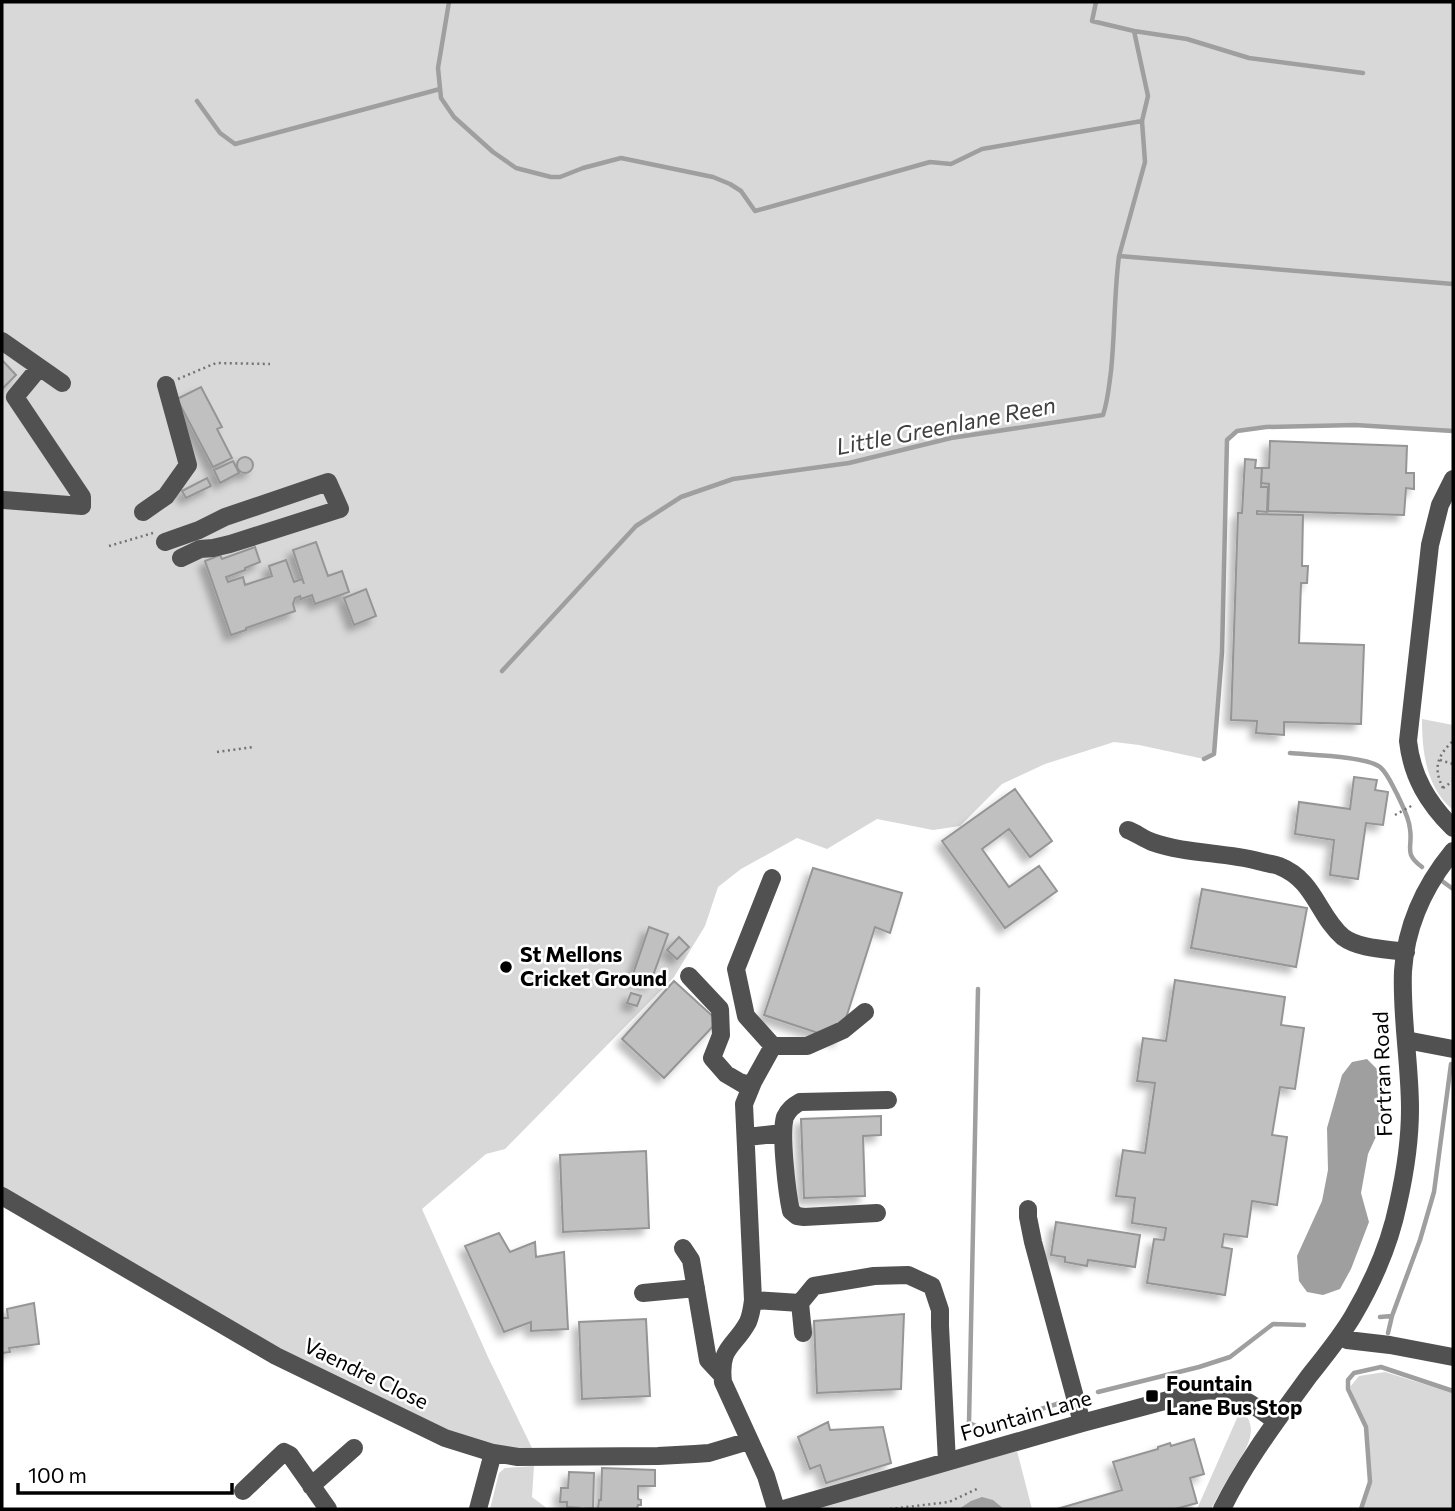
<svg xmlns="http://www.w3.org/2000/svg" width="1455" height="1511" viewBox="0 0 1455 1511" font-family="Commissioner,sans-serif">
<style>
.green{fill:#d8d8d8}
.water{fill:#9f9f9f}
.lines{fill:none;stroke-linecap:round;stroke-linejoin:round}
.stream{stroke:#9f9f9f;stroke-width:4.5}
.building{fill:#c0c0c0;stroke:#959595;stroke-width:2;filter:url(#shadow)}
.path{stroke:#737373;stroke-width:2.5;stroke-dasharray:2 3.5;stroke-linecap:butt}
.minor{stroke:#515151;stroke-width:18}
.poi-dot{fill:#000;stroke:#fff;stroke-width:2.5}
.labels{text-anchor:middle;stroke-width:5;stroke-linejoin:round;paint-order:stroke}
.poi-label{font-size:21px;font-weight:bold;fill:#000;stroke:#fff;text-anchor:start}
.street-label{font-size:21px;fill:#000;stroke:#fff}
.water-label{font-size:23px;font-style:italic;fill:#404040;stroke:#fff}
</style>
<defs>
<filter id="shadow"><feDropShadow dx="-6" dy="6" stdDeviation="3.5" flood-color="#0004"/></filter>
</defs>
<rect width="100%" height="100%" fill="#fff"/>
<path class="green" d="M 2,2 L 1453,2 L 1453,431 L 1355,425 L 1266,427 L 1237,431 L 1227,441 L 1222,652 L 1214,754 L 1204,759 L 1139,745 L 1114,742 L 1045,764 L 1002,784 L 960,826 L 933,830 L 877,819 L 827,849 L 797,838 L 741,869 L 718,887 L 705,926 L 674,977 L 505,1149 L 486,1154 L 422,1209 L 488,1357 L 532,1448 L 507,1448 L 447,1432 L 279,1351 L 2,1190 Z
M 1422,719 L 1453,725 L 1453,810 C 1426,788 1422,751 1422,719 Z
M 1385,1372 L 1453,1393 L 1453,1509 L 1361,1509 L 1370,1482 L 1366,1427 L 1350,1387 L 1359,1376 Z
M 1241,1409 C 1262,1430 1245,1450 1233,1470 C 1225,1483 1218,1496 1211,1509 L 1197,1509 Z
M 1017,1451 L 1032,1509 L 814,1509 L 827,1504 Z
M 534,1466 L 532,1497 L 548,1509 L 490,1509 L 499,1473 L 505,1468 Z"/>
<path class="water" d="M 1367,1059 L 1377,1069 L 1385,1088 L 1379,1130 L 1368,1154 L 1361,1193 L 1369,1222 L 1351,1269 L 1340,1289 L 1323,1295 L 1307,1292 L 1299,1281 L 1297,1256 L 1322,1201 L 1328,1170 L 1327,1128 L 1342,1075 L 1352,1062 Z
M 982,1497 L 993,1500 L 1004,1509 L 959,1509 L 971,1501 Z"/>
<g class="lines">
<path class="stream" d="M 449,2 L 438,68 L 441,98 L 454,117 L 493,152 L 516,168 L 551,177 L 560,177 L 583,168 L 621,158 L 713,177 L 730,184 L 741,191 L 755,211 L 930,162 L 951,164 L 982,149 L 1142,121
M 1096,2 L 1092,21 L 1134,31 L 1187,39 L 1249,58 L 1363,73
M 197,101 L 220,133 L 235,144 L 440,89
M 1119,256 L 1145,162 L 1142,121 L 1148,96 L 1134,31
M 502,671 L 636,526 L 681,497 L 733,479 L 849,463 L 951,438 L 1103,415 C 1108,400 1109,386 1111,371 C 1115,333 1114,294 1119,256 L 1453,284
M 1290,753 C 1310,755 1365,756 1380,767 C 1388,774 1392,785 1397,794 C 1402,805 1409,817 1410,829 C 1413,848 1403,853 1422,867
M 1204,759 L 1214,754 L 1222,652 L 1227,440 L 1237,431 L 1266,427 L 1355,425 L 1453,431
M 1442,881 L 1453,889
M 978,989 L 969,1423 L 981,1428 L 1060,1403
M 1380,1317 L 1392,1316
M 1388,1333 L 1392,1316 L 1420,1240 L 1434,1192 L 1451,1064
M 1098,1392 L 1199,1367 L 1230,1357 L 1273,1324 L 1304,1325
M 1361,1509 L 1370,1482 L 1366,1427 L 1348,1389 L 1348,1380 L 1354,1373 L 1381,1367 L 1453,1391"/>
</g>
<path class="building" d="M 2,360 L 16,375 L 2,389 Z
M 201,387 L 222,427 L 217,429 L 232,458 L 213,467 L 177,399 Z
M 1270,441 L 1407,446 L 1406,473 L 1414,473 L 1414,489 L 1406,488 L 1404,515 L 1268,511 L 1269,484 L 1261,483 L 1262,468 L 1269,468 Z
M237 465a8 8 0 1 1 16 0a8 8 0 1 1-16 0Z
M 1245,459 L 1256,460 L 1255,468 L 1262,468 L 1261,487 L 1268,487 L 1267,512 L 1257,511 L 1257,514 L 1303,515 L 1302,566 L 1308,566 L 1307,583 L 1301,583 L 1299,643 L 1364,645 L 1361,724 L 1284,722 L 1284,735 L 1256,733 L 1257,721 L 1231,720 L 1238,513 L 1242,513 Z
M 233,461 L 239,473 L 220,483 L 214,470 Z
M 207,478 L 211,486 L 186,498 L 182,491 Z
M 316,542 L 328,576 L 342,571 L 349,592 L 315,604 L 312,595 L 301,599 L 300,596 L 295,598 L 293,604 L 295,611 L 246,628 L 246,630 L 231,635 L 205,561 L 220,555 L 222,559 L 255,547 L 260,562 L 245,568 L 245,570 L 226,577 L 228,582 L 243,577 L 245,585 L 272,576 L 269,566 L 286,560 L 294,582 L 302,579 L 304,584 L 293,550 Z
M 366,589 L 376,616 L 354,625 L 344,598 Z
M 1354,777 L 1377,780 L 1375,790 L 1388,792 L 1383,825 L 1366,823 L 1358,879 L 1330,875 L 1334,840 L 1295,834 L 1299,802 L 1350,809 Z
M 1015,789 L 1052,841 L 1030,857 L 1009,829 L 982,849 L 1009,887 L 1039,866 L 1057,891 L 1005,928 L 942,841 Z
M 813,868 L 902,893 L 890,933 L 875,927 L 839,1040 L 764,1015 Z
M 1202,889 L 1307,908 L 1296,967 L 1191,948 Z
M 649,927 L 668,934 L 650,984 L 632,977 Z
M 679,937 L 689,947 L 677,959 L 667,950 Z
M 1175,980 L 1285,997 L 1281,1025 L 1304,1028 L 1295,1089 L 1280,1087 L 1272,1135 L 1287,1137 L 1277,1205 L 1252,1201 L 1247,1237 L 1224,1234 L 1222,1247 L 1232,1249 L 1225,1295 L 1147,1283 L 1154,1239 L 1164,1240 L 1166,1228 L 1132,1223 L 1135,1198 L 1116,1196 L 1123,1150 L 1145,1153 L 1155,1083 L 1137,1081 L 1143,1038 L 1166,1041 Z
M 674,981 L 718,1021 L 664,1078 L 622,1039 Z
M 631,993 L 641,996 L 637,1006 L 627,1003 Z
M 881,1116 L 881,1135 L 863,1136 L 865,1196 L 804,1198 L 801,1119 Z
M 646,1151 L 649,1228 L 563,1232 L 560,1155 Z
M 1056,1222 L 1140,1235 L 1135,1267 L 1088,1260 L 1087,1266 L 1065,1262 L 1065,1257 L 1051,1255 Z
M 499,1233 L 510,1252 L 535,1242 L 536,1257 L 564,1252 L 568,1329 L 531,1331 L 531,1322 L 504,1332 L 465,1246 Z
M 34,1303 L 39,1344 L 9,1348 L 10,1352 L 2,1353 L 2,1318 L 8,1318 L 7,1309 Z
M 904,1314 L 901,1389 L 817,1393 L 814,1321 Z
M 646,1319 L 650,1396 L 582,1399 L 579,1322 Z
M 828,1422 L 830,1430 L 883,1427 L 891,1463 L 826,1483 L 820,1465 L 810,1469 L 798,1437 Z
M 1194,1439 L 1204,1474 L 1190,1478 L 1197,1503 L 1175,1509 L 1057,1509 L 1122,1490 L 1113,1462 L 1158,1449 L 1158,1447 L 1170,1443 L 1171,1446 Z
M 602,1468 L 655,1470 L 655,1486 L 638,1486 L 638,1499 L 641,1500 L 641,1505 L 638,1505 L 637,1509 L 598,1509 L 599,1500 L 601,1500 Z
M 569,1472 L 594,1473 L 593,1508 L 580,1509 L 580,1508 L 567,1507 L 567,1502 L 560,1502 L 561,1488 L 568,1488 Z"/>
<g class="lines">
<path class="path" d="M 178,379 L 216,363 L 270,364
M 109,546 L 153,533
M 217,752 L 254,747
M 1440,760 L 1453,764
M 1443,788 C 1433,768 1437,756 1453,741
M 1443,788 L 1453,781
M 1395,815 L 1413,805
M 890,1509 L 949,1502 L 979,1488"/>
<path class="minor" d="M 2,341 L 62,383
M 1453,479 L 1440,505 L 1430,545 L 1408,741 C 1412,777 1428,803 1453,828
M 4,500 L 82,506 L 82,497 L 15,397 L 39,368
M 143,512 L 166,496 L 188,465 L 166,385
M 165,542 L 199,530 L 225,517 L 328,482 L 340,509 L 230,544 L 213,548 L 200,549 L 181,558
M 1128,830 C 1136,833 1144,839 1152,842 C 1186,854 1224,852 1258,861 C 1265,863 1273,864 1279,866 C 1315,880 1318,916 1343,937 C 1359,949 1387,949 1406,952
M 772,878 L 736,969 L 746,1016 L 773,1046 L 807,1046 L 843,1030 L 865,1012
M 689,976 L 720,1009 L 721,1035 L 712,1058 L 726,1074 L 743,1084 L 753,1082
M 1406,1040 L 1453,1049
M 773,1046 L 753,1082 L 744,1104 L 753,1300 C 752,1308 751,1315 748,1322 C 734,1348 719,1346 723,1382 L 766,1476 L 776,1509
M 747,1137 L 783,1133
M 2,1196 L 276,1356 L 445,1438 L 493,1453 L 518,1457 L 658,1456 L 695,1454 L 709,1453 L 749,1441
M 1028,1209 L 1028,1217 L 1033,1242 L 1082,1423
M 877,1213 L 804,1217 L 797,1216 L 791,1211 C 787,1193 780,1133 785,1117 C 789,1109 793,1106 800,1102 L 888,1100
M 683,1248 L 691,1260 L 708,1360 L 722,1375
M 643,1293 L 696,1288
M 753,1300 L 800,1303 L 803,1333
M 800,1303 L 814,1286 L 874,1276 L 908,1275 L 932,1286 L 940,1310 L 940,1326 L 947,1462
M 1340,1336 L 1347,1340 L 1390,1345 L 1453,1357
M 311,1486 L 354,1448
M 243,1491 L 284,1452 L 290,1455 L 328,1509
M 478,1509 L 493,1453
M 784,1509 L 1082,1423 L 1202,1391 C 1232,1387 1253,1405 1276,1421
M 1222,1509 C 1245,1462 1278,1419 1309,1376 C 1324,1357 1340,1338 1353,1316 C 1373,1282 1390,1243 1398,1204 C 1405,1173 1410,1141 1410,1109 C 1410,1063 1401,1017 1403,971 C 1406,926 1425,885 1453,851"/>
</g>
<g class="poi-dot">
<circle cx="506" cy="967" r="7"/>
<rect x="1145" y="1389" width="14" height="14" rx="3.5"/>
</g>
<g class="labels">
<g class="poi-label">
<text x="520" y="962">St Mellons<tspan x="520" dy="24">Cricket Ground</tspan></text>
<text x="1166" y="1391">Fountain<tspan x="1166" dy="24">Lane Bus Stop</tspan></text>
</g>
<g class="street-label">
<text transform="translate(1383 1074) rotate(-92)" y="7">Fortran Road</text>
<text transform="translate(366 1374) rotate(26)" y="7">Vaendre Close</text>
<text transform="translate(1026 1416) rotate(-16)" y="7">Fountain Lane</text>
</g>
<g class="water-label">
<text transform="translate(946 426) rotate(-11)" y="8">Little Greenlane Reen</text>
</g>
</g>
<rect width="1455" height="1511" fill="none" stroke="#000000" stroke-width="7"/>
<path d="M18 1483v10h214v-10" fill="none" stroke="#000000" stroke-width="3.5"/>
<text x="28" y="1483" font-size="21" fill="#000000" stroke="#ffffff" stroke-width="5" paint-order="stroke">100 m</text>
</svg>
